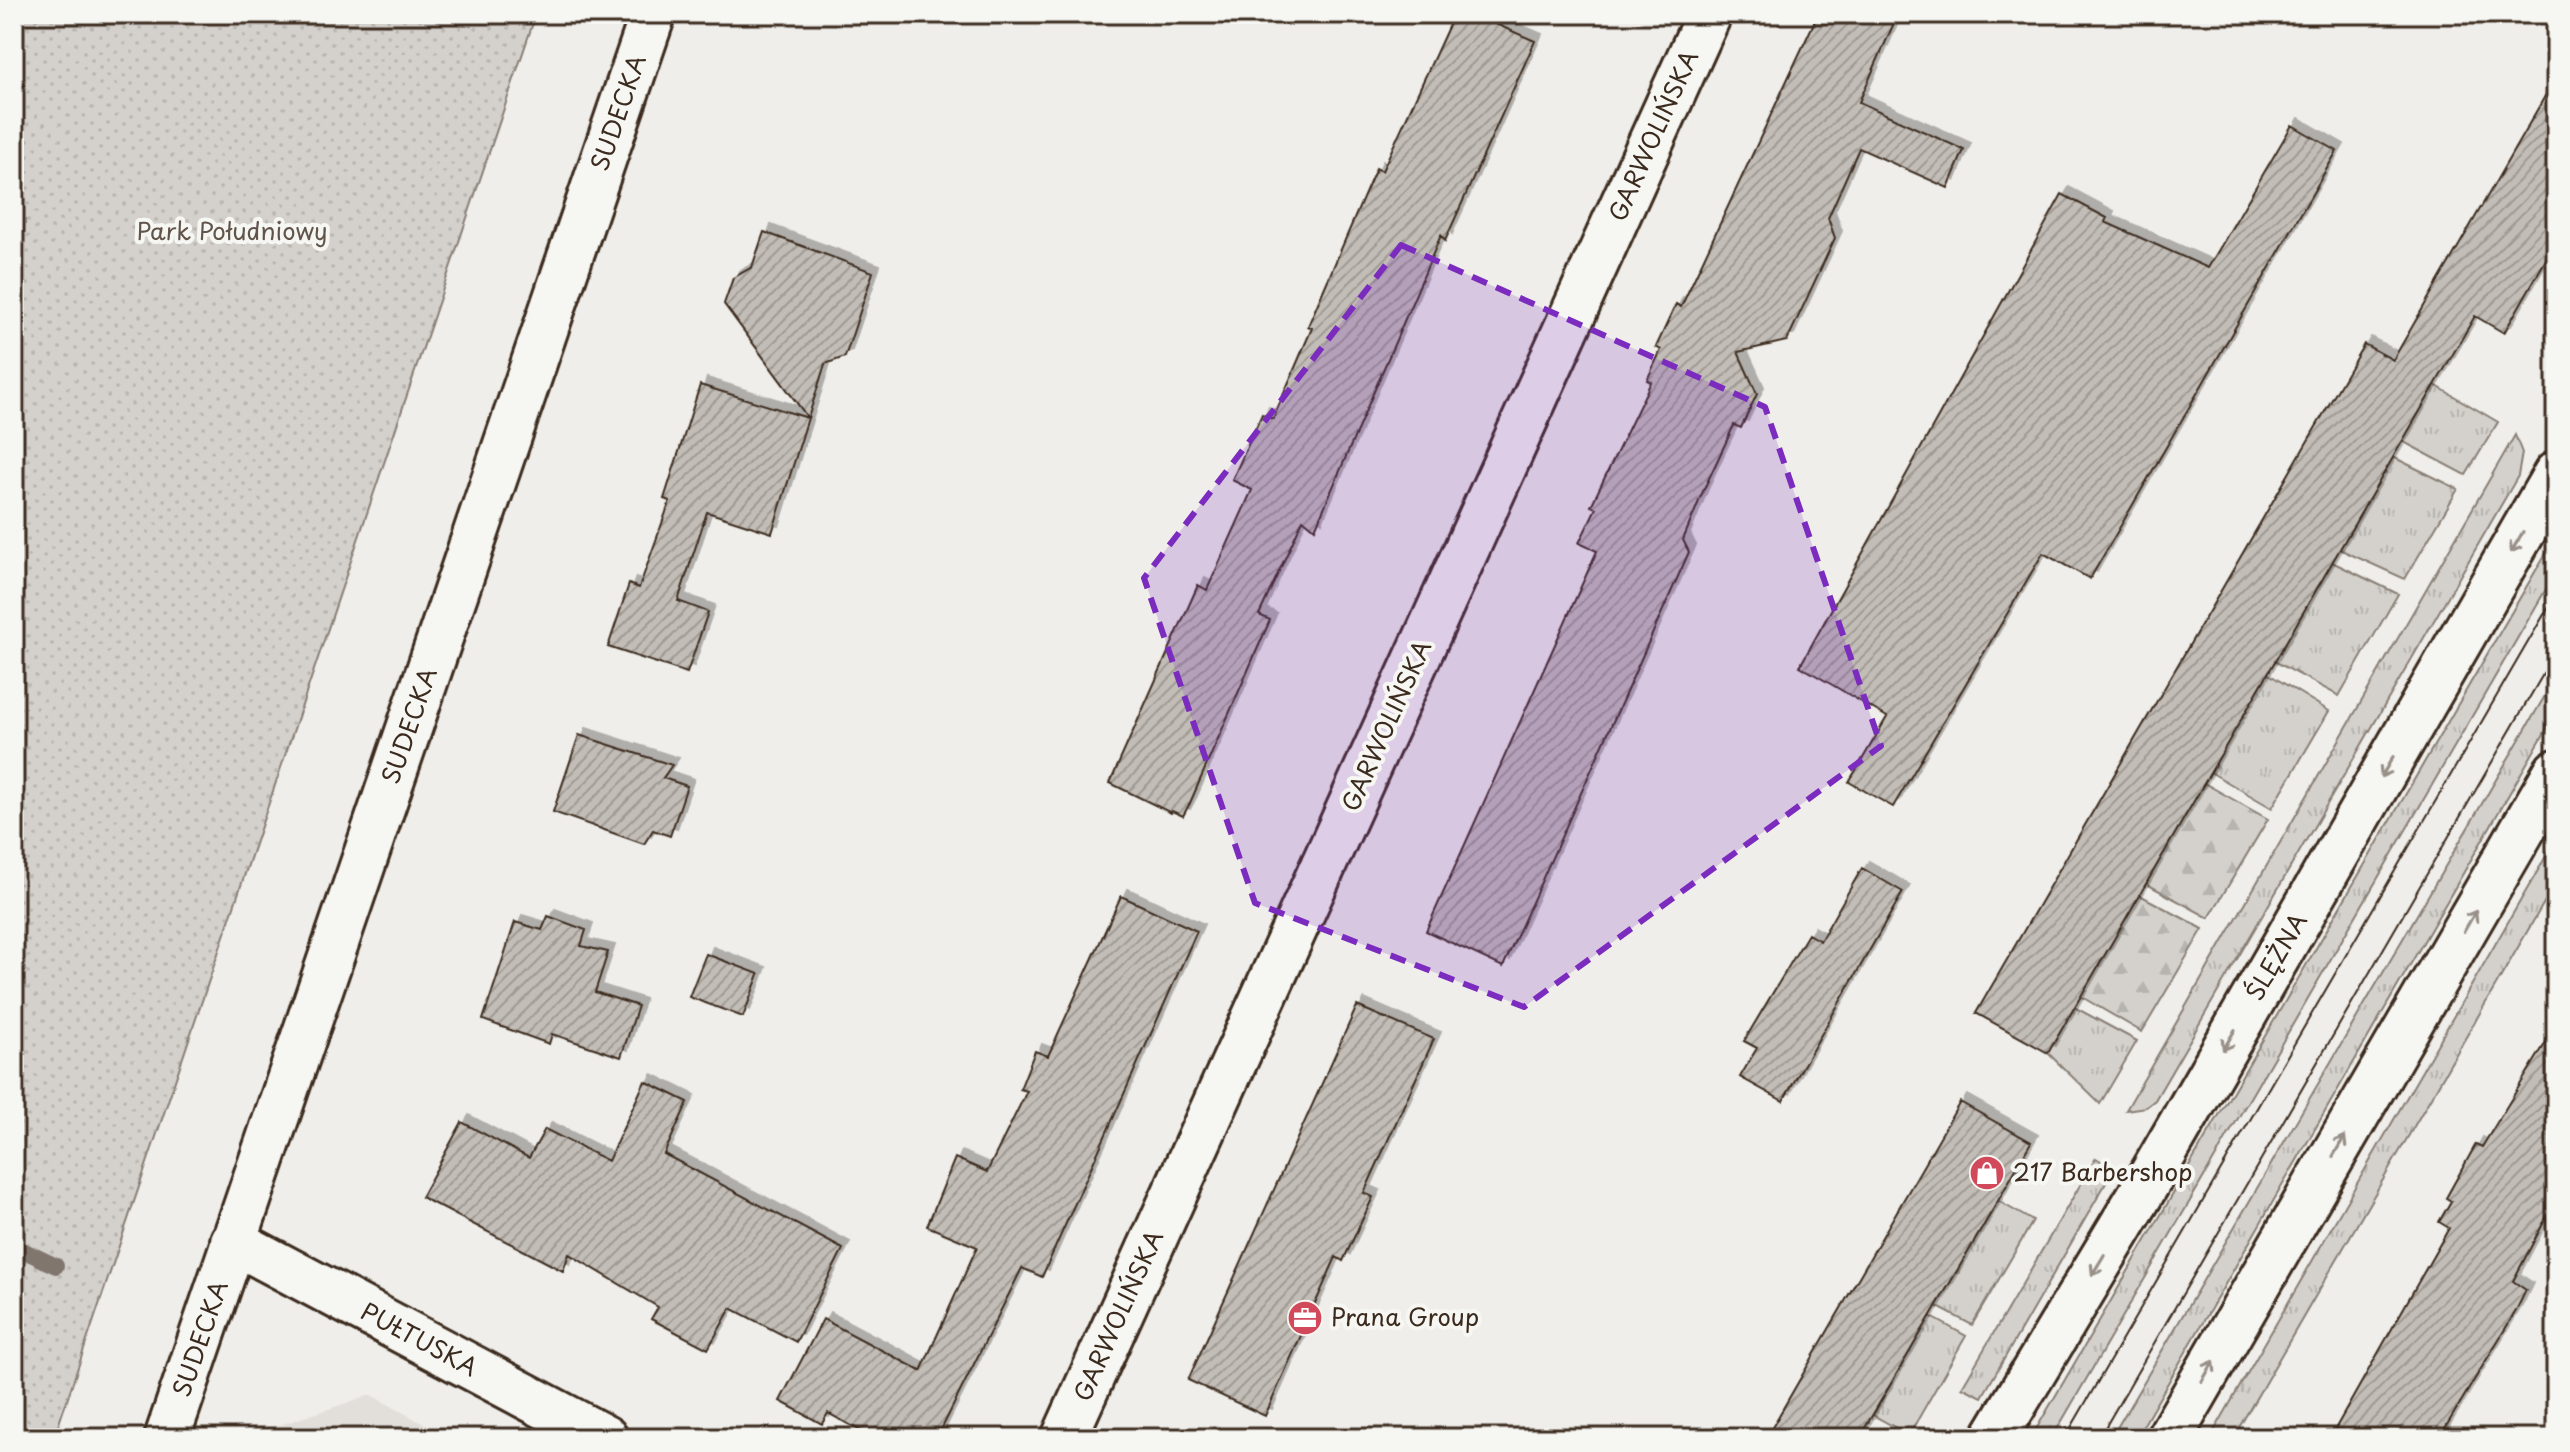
<svg xmlns="http://www.w3.org/2000/svg" width="2570" height="1452" viewBox="0 0 2570 1452" font-family="'Playpen Sans',sans-serif">
<style>
.built{fill:#e2dfdb}
.grass{fill:url(#grass-tufts);stroke:#887e75;stroke-width:2}
.forest{fill:url(#forest-firs);stroke:#887e75;stroke-width:2}
.park{fill:url(#park-dots);stroke:#887e75;stroke-width:2}
.lines{fill:none;stroke-linecap:round;stroke-linejoin:round}
.stream{stroke:#81766d;stroke-width:16}
.building{fill:url(#building-hatch);stroke:#3b2a1e;stroke-width:2;filter:url(#shadow)}
.minor-casing{stroke:#3b2a1e;stroke-width:50}
.tertiary-casing{stroke:#3b2a1e;stroke-width:50}
.secondary-casing{stroke:#3b2a1e;stroke-width:50}
.minor{stroke:#f6f6f2;stroke-width:44}
.tertiary{stroke:#f6f6f2;stroke-width:44}
.secondary{stroke:#f6f6f2;stroke-width:44}
.tram{stroke:#3b2a1e;stroke-width:2}
.oneway{stroke:#989088}
.marked{fill:#7b2cbf;fill-opacity:0.2;stroke:#7b2cbf;stroke-width:6;stroke-dasharray:16 10;stroke-linejoin:round}
.labels{text-anchor:middle;stroke-width:8;stroke-linejoin:round;paint-order:stroke}
.street-label{font-size:24px;fill:#3b2a1e;stroke:#f6f6f2}
.park-label{font-size:24px;fill:#61544a;stroke:#f6f6f2}
.poi-label{font-size:24px;fill:#3b2a1e;stroke:#f6f6f2;text-anchor:start}
</style>
<defs>
<pattern id="grass-tufts" width="24" height="20" patternUnits="userSpaceOnUse" patternTransform="scale(2)"><rect width="24" height="20" fill="#d4d1cc"/><path d="M3 7l-1-3M5 7V3M7 7l1-3M15 17l-1-3M17 17v-4M19 17l1-3" fill="none" stroke="#b7b4af"/></pattern>
<pattern id="forest-firs" width="22" height="20" patternUnits="userSpaceOnUse" patternTransform="scale(2)"><rect width="22" height="20" fill="#d4d1cc"/><path d="M5 1l3.5 6h-7zM16 11l3.5 6h-7z" fill="#b7b4af"/></pattern>
<pattern id="park-dots" width="8" height="8" patternUnits="userSpaceOnUse" patternTransform="scale(2)"><rect width="8" height="8" fill="#d4d1cc"/><path d="M2 2h.1M6 6h.1" fill="none" stroke="#b7b4af" stroke-width="1.8" stroke-linecap="round"/></pattern>
<pattern id="building-hatch" width="6" height="6" patternUnits="userSpaceOnUse" patternTransform="scale(2)"><rect width="6" height="6" fill="#c2bdb7"/><path d="M-1 1l2-2M0 6l6-6M5 7l2-2" fill="none" stroke="#9f9a94"/></pattern>
<filter id="shadow"><feDropShadow dx="7" dy="-7" stdDeviation="0" flood-color="#0004"/></filter>
</defs>
<rect width="100%" height="100%" fill="#efeeea"/>
<filter id="ink" filterUnits="userSpaceOnUse"><feTurbulence type="fractalNoise" baseFrequency=".0125" numOctaves="2"/><feDisplacementMap in="SourceGraphic" scale="16" xChannelSelector="R" yChannelSelector="G"/><feConvolveMatrix kernelMatrix="1 2 1 2 8 2 1 2 1" color-interpolation-filters="sRGB"/></filter>
<g filter="url(#ink)">
<path class="built" d="M 371,1395 L 450,1438 L 273,1438 L 277,1426 Z"/>
<path class="grass" d="M 2435,385 L 2498,422 L 2466,475 L 2402,441 Z
M 2515,435 L 2522,453 L 2518,476 L 2155,1100 L 2146,1107 L 2126,1110 Z
M 2393,457 L 2458,489 L 2405,579 L 2339,549 Z
M 2556,536 L 2556,572 L 2052,1438 L 2031,1438 Z
M 2332,562 L 2398,594 L 2339,696 L 2274,661 Z
M 2267,673 L 2329,711 L 2272,808 L 2210,772 Z
M 2556,677 L 2556,713 L 2136,1438 L 2111,1438 Z
M 2556,839 L 2556,882 L 2233,1438 L 2210,1438 Z
M 2074,1007 L 2137,1041 L 2100,1104 L 2048,1053 Z
M 2096,1158 L 2114,1169 L 1982,1397 L 1962,1387 Z
M 1998,1201 L 2033,1221 L 1972,1325 L 1936,1306 Z
M 1930,1316 L 1966,1336 L 1909,1435 L 1873,1415 Z"/>
<path class="forest" d="M 2204,783 L 2268,819 L 2209,918 L 2145,883 Z
M 2138,894 L 2203,929 L 2142,1032 L 2080,996 Z"/>
<path class="park" d="M 14,14 L 536,14 L 54,1438 L 14,1438 Z"/>
<g class="lines">
<path class="stream" d="M 14,1246 L 56,1266"/>
</g>
<path class="building" d="M 1454,14 L 1473,14 L 1535,41 L 1445,241 L 1441,235 L 1315,529 L 1303,519 L 1259,615 L 1270,620 L 1190,803 L 1183,816 L 1172,811 L 1171,813 L 1110,783 L 1198,585 L 1207,590 L 1252,490 L 1232,480 L 1262,414 L 1273,419 L 1312,328 L 1308,326 L 1376,168 L 1382,171 Z
M 1818,14 L 1898,14 L 1859,102 L 1964,150 L 1948,188 L 1859,148 L 1828,218 L 1835,238 L 1787,341 L 1738,352 L 1757,394 L 1741,428 L 1734,425 L 1704,489 L 1683,540 L 1689,552 L 1503,967 L 1426,931 L 1597,551 L 1579,543 L 1596,508 L 1591,506 L 1651,382 L 1647,380 L 1661,350 L 1656,347 L 1676,304 L 1681,307 Z
M 2556,77 L 2556,242 L 2504,333 L 2475,316 L 2048,1053 L 1976,1013 L 2364,344 L 2393,360 Z
M 2292,125 L 2337,151 L 2090,579 L 2043,553 L 1893,807 L 1849,782 L 1887,717 L 1800,666 L 2062,194 L 2107,218 L 2105,222 L 2208,268 Z
M 764,232 L 873,272 L 845,357 L 825,364 L 808,418 L 724,304 L 733,278 L 752,267 Z
M 700,385 L 808,418 L 772,533 L 707,512 L 678,601 L 708,612 L 687,673 L 608,647 L 629,584 L 639,588 L 670,501 L 664,499 Z
M 579,735 L 672,765 L 663,778 L 687,786 L 670,836 L 653,830 L 644,844 L 553,812 Z
M 1862,868 L 1903,892 L 1783,1101 L 1740,1077 L 1757,1048 L 1744,1041 L 1808,934 L 1820,941 Z
M 1121,896 L 1197,931 L 1042,1277 L 1022,1268 L 937,1438 L 874,1438 L 828,1413 L 822,1424 L 780,1401 L 823,1319 L 921,1371 L 977,1247 L 927,1226 L 955,1158 L 987,1172 L 1027,1091 L 1020,1089 L 1035,1051 L 1048,1056 Z
M 548,916 L 586,930 L 581,946 L 608,952 L 595,992 L 638,1006 L 621,1057 L 552,1034 L 549,1044 L 483,1020 L 515,922 L 542,930 Z
M 706,954 L 759,974 L 743,1017 L 689,997 Z
M 1357,1006 L 1434,1039 L 1364,1193 L 1373,1197 L 1343,1261 L 1336,1257 L 1265,1416 L 1188,1380 Z
M 2556,1026 L 2556,1199 L 2513,1281 L 2526,1290 L 2516,1311 L 2439,1438 L 2330,1438 L 2449,1228 L 2439,1222 L 2451,1201 L 2446,1198 L 2476,1144 L 2482,1147 Z
M 645,1081 L 688,1102 L 664,1154 L 843,1249 L 796,1342 L 731,1308 L 708,1349 L 651,1319 L 658,1307 L 569,1254 L 563,1271 L 421,1197 L 462,1122 L 529,1158 L 545,1129 L 608,1161 Z
M 1960,1102 L 2031,1142 L 1998,1201 L 1859,1438 L 1766,1438 Z"/>
<g class="lines">
<defs>
<path id="minor" d="M 233,1241 L 605,1438
M 1064,1438 L 1709,14"/>
<path id="tertiary" d="M 167,1438 L 653,14"/>
<path id="secondary" d="M 1994,1438 L 2139,1197 L 2556,474
M 2169,1438 L 2556,772"/>
</defs>
<use href="#minor" class="minor-casing"/>
<use href="#tertiary" class="tertiary-casing"/>
<use href="#secondary" class="secondary-casing"/>
<use href="#minor" class="minor"/>
<use href="#tertiary" class="tertiary"/>
<use href="#secondary" class="secondary"/>
<path class="tram" d="M 2065,1438 L 2556,594
M 2099,1438 L 2556,652"/>
</g>
<defs><path id="oneway-shaft" d="M-6 0H5M1.5-3L5.5 0L1.5 3" fill="none" stroke-width="1.6" stroke-linecap="round" stroke-linejoin="round" transform="scale(2)"/></defs>
<g class="oneway">
<use href="#oneway-shaft" transform="translate(2517 542) rotate(120)"/>
<use href="#oneway-shaft" transform="translate(2387 767) rotate(120)"/>
<use href="#oneway-shaft" transform="translate(2470 921) rotate(-60)"/>
<use href="#oneway-shaft" transform="translate(2229 1040) rotate(120)"/>
<use href="#oneway-shaft" transform="translate(2339 1146) rotate(-60)"/>
<use href="#oneway-shaft" transform="translate(2098 1265) rotate(121)"/>
<use href="#oneway-shaft" transform="translate(2208 1371) rotate(-60)"/>
</g>
</g>
<path class="marked" d="M 1401,245 L 1765,407 L 1881,746 L 1524,1007 L 1255,903 L 1144,578 Z"/>
<defs>
<symbol id="shop-disc" viewBox="-11 -11 22 22"><circle r="9.5" fill="#d1495b" stroke="#f6f6f2"/><path d="M-5-2.5h2.3a2.7 3.5 0 0 1 5.4 0H5L5.5 6h-11ZM-1.5-2.5h3a1.5 2.3 0 0 0-3 0Z" fill="#fff"/></symbol>
<symbol id="office-disc" viewBox="-11 -11 22 22"><circle r="9.5" fill="#d1495b" stroke="#f6f6f2"/><path d="M-6-3h4V-5.5h4V-3h4V5H-6ZM-1-4.5V-3h2v-1.5ZM-6 0V1H6V0Z" fill="#fff"/></symbol>
</defs>
<g fill-rule="evenodd">
<use href="#shop-disc" x="1967" y="1153" width="40" height="40"/>
<use href="#office-disc" x="1285" y="1298" width="40" height="40"/>
</g>
<g class="labels">
<g class="street-label">
<text transform="translate(619 113) rotate(-71)" y="8">SUDECKA</text>
<text transform="translate(1654 136) rotate(-66)" y="8">GARWOLIŃSKA</text>
<text transform="translate(410 726) rotate(-71)" y="8">SUDECKA</text>
<text transform="translate(1387 726) rotate(-66)" y="8">GARWOLIŃSKA</text>
<text transform="translate(2277 957) rotate(-60)" y="8">ŚLĘŻNA</text>
<text transform="translate(1119 1316) rotate(-66)" y="8">GARWOLIŃSKA</text>
<text transform="translate(201 1339) rotate(-71)" y="8">SUDECKA</text>
<text transform="translate(419 1340) rotate(28)" y="8">PUŁTUSKA</text>
</g>
<g class="park-label">
<text x="232" y="240">Park Południowy</text>
</g>
<g class="poi-label">
<text x="2013" y="1181">217 Barbershop</text>
<text x="1331" y="1326">Prana Group</text>
</g>
</g>
<rect width="2570" height="1452" fill="none" stroke="#f6f6f2" stroke-width="48"/>
<rect x="24" y="24" width="2522" height="1404" fill="none" stroke="#3b2a1e" stroke-width="3" filter="url(#ink)"/>
</svg>
